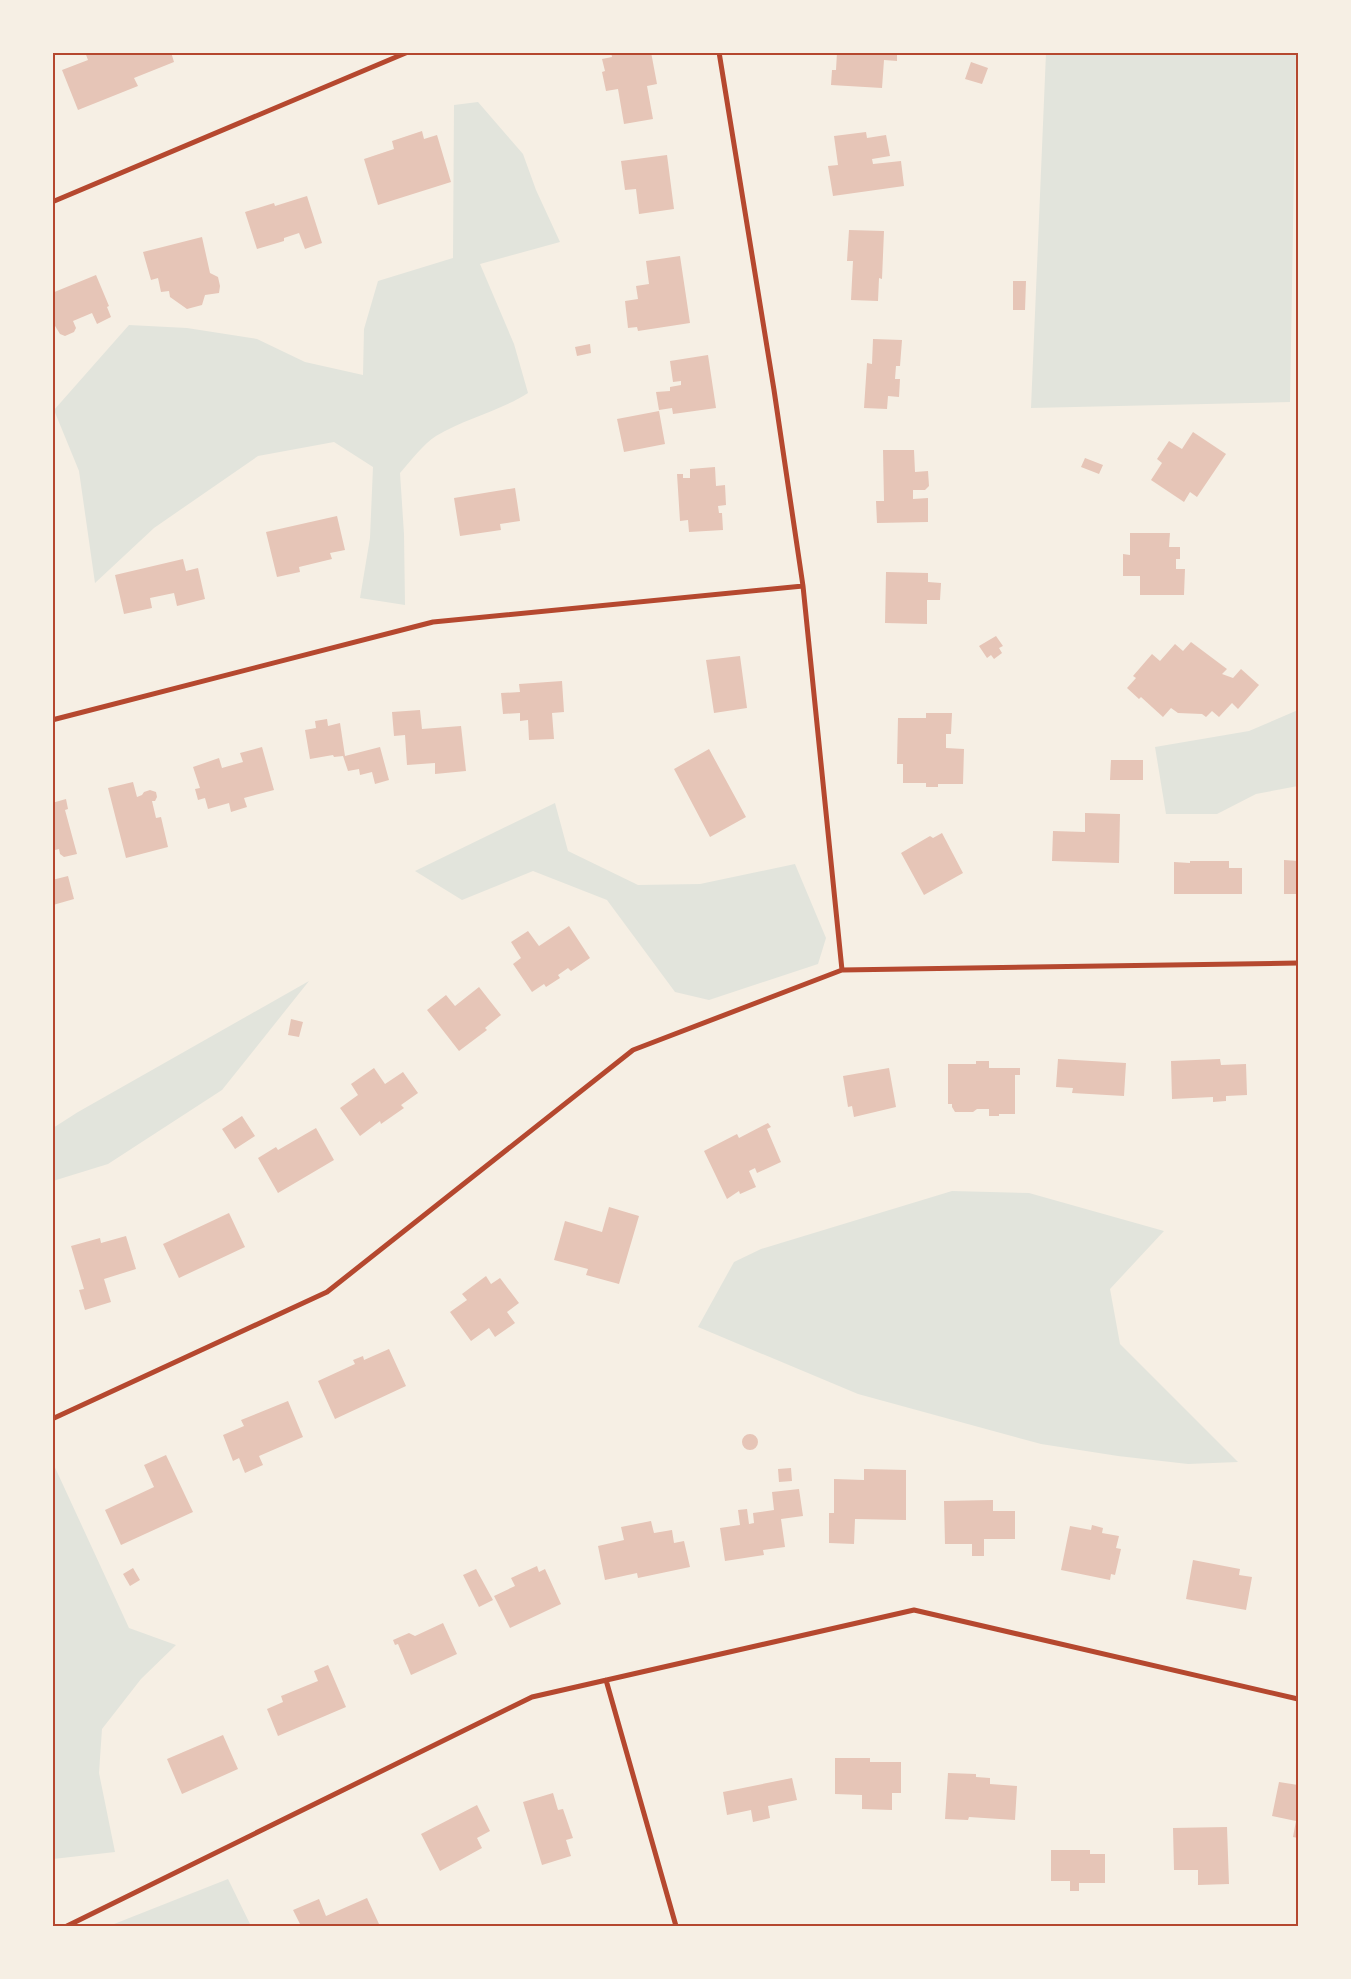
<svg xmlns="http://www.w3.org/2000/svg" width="1351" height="1979" viewBox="0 0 1351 1979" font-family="'IBM Plex Sans',sans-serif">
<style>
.green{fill:#e2e4dc}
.building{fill:#e6c5b7}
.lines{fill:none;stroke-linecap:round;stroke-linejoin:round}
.minor{stroke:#b5482f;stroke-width:5}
.neatline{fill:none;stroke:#b5482f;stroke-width:2}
</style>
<rect width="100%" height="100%" fill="#f6efe4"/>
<path class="green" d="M 1046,53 L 1296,53 L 1290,402 L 1031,408 Z
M 478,102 L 523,154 L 536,190 L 560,242 L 480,264 L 514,344 L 528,393 C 500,411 466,418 436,436 C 424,443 410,462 400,473 L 404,534 L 405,605 L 360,598 L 370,538 L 373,467 L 334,442 L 258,456 L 154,528 L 95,583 L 79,471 L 54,410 L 129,325 L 187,328 L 257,339 L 305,362 L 363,375 L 364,329 L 378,281 L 453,258 L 454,105 Z
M 1298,710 L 1298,786 L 1256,794 L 1217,814 L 1166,814 L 1155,747 L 1249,731 Z
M 555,803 L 568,851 L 638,885 L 700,884 L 795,864 L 826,938 L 818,964 L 709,1000 L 675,992 L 607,900 L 533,871 L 462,900 L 415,871 Z
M 309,981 L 222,1090 L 108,1164 L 53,1181 L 53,1128 L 78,1112 Z
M 952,1191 L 1029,1193 L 1164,1231 L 1110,1289 L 1120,1344 L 1238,1462 L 1188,1464 L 1118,1456 L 1041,1444 L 858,1394 L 698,1327 L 734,1262 L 761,1249 Z
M 52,1461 L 129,1628 L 176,1645 L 141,1679 L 102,1729 L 99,1773 L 115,1852 L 53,1859 Z
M 228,1879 L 251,1926 L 109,1926 Z"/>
<path class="building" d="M 85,52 L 171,52 L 174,62 L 134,78 L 138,86 L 78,110 L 62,70 L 88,60 Z
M 611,52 L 651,52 L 657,84 L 647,86 L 653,119 L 624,124 L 618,89 L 606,91 L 602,72 L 605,71 L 602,59 L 612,57 Z
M 837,52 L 897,52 L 897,61 L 884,60 L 882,88 L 831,85 L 832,70 L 836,70 Z
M 971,62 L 988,68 L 982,84 L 965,79 Z
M 422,131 L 424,139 L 437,135 L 451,182 L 378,205 L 364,159 L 394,149 L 392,141 Z
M 866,132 L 867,138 L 886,135 L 890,156 L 872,159 L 873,164 L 901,161 L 904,186 L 833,196 L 828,166 L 838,165 L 834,136 Z
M 667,155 L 674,209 L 639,214 L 636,189 L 625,190 L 621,161 Z
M 307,196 L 322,243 L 305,249 L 299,233 L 284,238 L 284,241 L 257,249 L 245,212 L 274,203 L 275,206 Z
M 849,230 L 884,231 L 882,279 L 879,278 L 878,301 L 851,300 L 853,261 L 847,261 Z
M 202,237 L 210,273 L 218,277 L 220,286 L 219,293 L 205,295 L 202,305 L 187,309 L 170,297 L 169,291 L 161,292 L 158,278 L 151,280 L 143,252 Z
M 680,256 L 690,323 L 638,331 L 637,327 L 628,328 L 625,301 L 638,299 L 636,286 L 649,284 L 646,261 Z
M 96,275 L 109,306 L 107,307 L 111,317 L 97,324 L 92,313 L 73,321 L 76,328 L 74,332 L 65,336 L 60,334 L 52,321 L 52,293 Z
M 1013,281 L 1026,281 L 1025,310 L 1013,310 Z
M 873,339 L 902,340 L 900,366 L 896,366 L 895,379 L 900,379 L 899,397 L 888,396 L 887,409 L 864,408 L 867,363 L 872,364 Z
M 590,344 L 591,353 L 577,356 L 575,347 Z
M 708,355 L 716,408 L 673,414 L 672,408 L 659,410 L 656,392 L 670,391 L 670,387 L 681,385 L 681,381 L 673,382 L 670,361 Z
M 659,411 L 665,444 L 624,452 L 617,419 Z
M 1193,432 L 1226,454 L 1197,497 L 1190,492 L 1184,502 L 1151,480 L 1162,463 L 1157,459 L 1169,441 L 1182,449 Z
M 883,450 L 914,450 L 915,472 L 928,471 L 929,486 L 925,490 L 913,490 L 913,499 L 928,498 L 928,522 L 877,523 L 876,501 L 884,501 Z
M 1085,458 L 1103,465 L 1099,474 L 1081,467 Z
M 715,467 L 716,486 L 725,485 L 726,505 L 718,506 L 719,513 L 722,513 L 723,530 L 689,532 L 688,520 L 680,521 L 677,474 L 683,474 L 683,478 L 690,478 L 690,469 Z
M 515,488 L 520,521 L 500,524 L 501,530 L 460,536 L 454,498 Z
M 337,516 L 345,550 L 330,553 L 332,559 L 299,567 L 300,572 L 277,577 L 266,532 Z
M 1130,533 L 1170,533 L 1169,547 L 1180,547 L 1180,559 L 1176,559 L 1176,569 L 1185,569 L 1184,595 L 1140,595 L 1140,576 L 1123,576 L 1123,554 L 1130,555 Z
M 183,559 L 186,571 L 198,568 L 205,599 L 177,606 L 174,593 L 150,598 L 152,608 L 124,614 L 115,575 Z
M 886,572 L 928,573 L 928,582 L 941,583 L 940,600 L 927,600 L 927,624 L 885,623 Z
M 996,636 L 1003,646 L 999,648 L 1002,653 L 994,659 L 991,655 L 987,658 L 979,646 Z
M 1191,642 L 1227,669 L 1222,674 L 1233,678 L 1241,669 L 1259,685 L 1238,709 L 1232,703 L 1219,717 L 1212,711 L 1206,717 L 1202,714 L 1178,713 L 1171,708 L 1163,717 L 1141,697 L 1139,699 L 1127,688 L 1136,678 L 1133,676 L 1152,654 L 1160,661 L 1175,644 L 1183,651 Z
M 740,656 L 747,708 L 714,713 L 706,660 Z
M 562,681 L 564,712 L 552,713 L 554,739 L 529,740 L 528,720 L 520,721 L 520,713 L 503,714 L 501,693 L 520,692 L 519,684 Z
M 420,710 L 422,729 L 461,726 L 466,771 L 435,774 L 435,763 L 407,765 L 405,735 L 394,736 L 392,712 Z
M 926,713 L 952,713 L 951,734 L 946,734 L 946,748 L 964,749 L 963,784 L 938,784 L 938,787 L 926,787 L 926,783 L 903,783 L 903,764 L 897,764 L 898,718 L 926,718 Z
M 327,719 L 328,726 L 340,723 L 345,756 L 380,747 L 389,780 L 375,784 L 372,772 L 360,775 L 359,769 L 348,771 L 343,756 L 334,757 L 333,755 L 310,759 L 305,730 L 316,728 L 315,721 Z
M 262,747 L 274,790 L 244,798 L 247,807 L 231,812 L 229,803 L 208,809 L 205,798 L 198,800 L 195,789 L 200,788 L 193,767 L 219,758 L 222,768 L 243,762 L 240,753 Z
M 709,749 L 746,817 L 710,837 L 674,769 Z
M 1111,760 L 1143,760 L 1143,780 L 1110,780 Z
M 133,782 L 137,797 L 142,795 L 144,792 L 150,790 L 156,792 L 157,797 L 155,801 L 152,801 L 156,818 L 161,817 L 168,847 L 126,858 L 108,788 Z
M 66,799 L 68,809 L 65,810 L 77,854 L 64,857 L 60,854 L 59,849 L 55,850 L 54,846 L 52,846 L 52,803 Z
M 1085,813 L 1120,814 L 1119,863 L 1052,861 L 1053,831 L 1085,832 Z
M 942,833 L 963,873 L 924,895 L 901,853 L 930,836 L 933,838 Z
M 1284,860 L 1298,861 L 1298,894 L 1284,894 Z
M 1190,861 L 1229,861 L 1229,868 L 1242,868 L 1242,894 L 1174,894 L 1174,862 L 1190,863 Z
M 68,876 L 74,899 L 53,905 L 52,880 Z
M 569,926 L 590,958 L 571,971 L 568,968 L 558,975 L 560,978 L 546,987 L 544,984 L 532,992 L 513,964 L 521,958 L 511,942 L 528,931 L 539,946 Z
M 479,987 L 501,1015 L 485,1028 L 487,1030 L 459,1051 L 427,1010 L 446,995 L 455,1006 Z
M 291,1019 L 303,1022 L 299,1037 L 288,1035 Z
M 1058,1059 L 1126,1063 L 1124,1096 L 1072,1093 L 1073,1088 L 1056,1087 Z
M 1220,1059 L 1221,1065 L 1246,1064 L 1247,1095 L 1226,1096 L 1226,1101 L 1213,1102 L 1213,1097 L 1172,1099 L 1171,1061 Z
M 976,1061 L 989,1061 L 989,1068 L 1020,1068 L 1020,1075 L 1015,1075 L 1015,1114 L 999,1114 L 999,1116 L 989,1116 L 989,1109 L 977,1109 L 973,1112 L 955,1112 L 952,1107 L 952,1104 L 948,1104 L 948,1064 L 976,1064 Z
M 374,1068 L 385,1084 L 403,1072 L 418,1093 L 401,1105 L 404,1108 L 381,1124 L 380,1121 L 360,1136 L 340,1108 L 358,1095 L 351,1084 Z
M 889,1068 L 896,1107 L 854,1117 L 852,1106 L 848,1107 L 843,1076 Z
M 242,1116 L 255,1136 L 235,1149 L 222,1129 Z
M 768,1123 L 771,1127 L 767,1129 L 781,1162 L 757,1173 L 755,1168 L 749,1171 L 756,1187 L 740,1194 L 739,1191 L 727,1199 L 704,1151 L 737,1134 L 739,1138 Z
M 316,1128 L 334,1160 L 278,1193 L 258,1158 L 276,1147 L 278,1150 Z
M 609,1207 L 639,1216 L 619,1284 L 586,1275 L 588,1269 L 554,1260 L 565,1221 L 602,1232 Z
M 229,1213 L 245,1247 L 179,1278 L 163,1244 Z
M 126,1236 L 136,1269 L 104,1279 L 111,1302 L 85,1310 L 79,1290 L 84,1289 L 71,1246 L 100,1238 L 101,1243 Z
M 486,1276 L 491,1284 L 500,1278 L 519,1303 L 507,1312 L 515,1323 L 495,1337 L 489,1328 L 471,1341 L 450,1312 L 467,1300 L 462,1294 Z
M 389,1349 L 406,1386 L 335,1419 L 318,1381 L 355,1364 L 353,1360 L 363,1356 L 364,1360 Z
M 288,1401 L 303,1437 L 259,1456 L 263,1465 L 245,1473 L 239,1458 L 233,1461 L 223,1435 L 244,1426 L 241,1420 Z
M742 1442a8 8 0 1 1 16 0a8 8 0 1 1-16 0Z
M 166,1455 L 193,1512 L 121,1545 L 105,1510 L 154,1487 L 144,1465 Z
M 791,1468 L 792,1481 L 779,1482 L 778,1469 Z
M 864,1469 L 906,1470 L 906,1520 L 855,1519 L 854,1544 L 829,1543 L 829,1513 L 834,1513 L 834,1479 L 864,1480 Z
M 799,1489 L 803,1516 L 781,1519 L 785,1547 L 763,1550 L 764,1555 L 725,1561 L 720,1528 L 740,1525 L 738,1510 L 747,1509 L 749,1524 L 754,1523 L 753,1513 L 774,1510 L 772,1492 Z
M 993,1500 L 993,1511 L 1015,1511 L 1015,1539 L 984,1539 L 984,1556 L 972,1556 L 972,1544 L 945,1544 L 944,1501 Z
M 651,1521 L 654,1533 L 672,1530 L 674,1543 L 684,1541 L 690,1567 L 638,1578 L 637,1573 L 605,1580 L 598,1546 L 624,1540 L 621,1527 Z
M 1092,1525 L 1103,1528 L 1102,1533 L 1119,1536 L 1116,1548 L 1121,1549 L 1115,1575 L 1111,1574 L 1110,1580 L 1061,1570 L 1070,1526 L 1091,1530 Z
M 1193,1560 L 1240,1569 L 1239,1575 L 1252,1577 L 1246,1610 L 1186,1599 Z
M 537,1566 L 539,1572 L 545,1569 L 561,1604 L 510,1628 L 494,1596 L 515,1586 L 511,1578 Z
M 133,1568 L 140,1580 L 130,1586 L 123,1574 Z
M 476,1569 L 493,1600 L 479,1607 L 463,1575 Z
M 443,1623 L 457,1654 L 411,1675 L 398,1644 L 395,1645 L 393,1640 L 409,1633 L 415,1636 Z
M 328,1665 L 346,1707 L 278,1736 L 267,1709 L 283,1702 L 281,1696 L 318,1681 L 314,1671 Z
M 223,1735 L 238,1769 L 182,1794 L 167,1759 Z
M 835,1758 L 870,1758 L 870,1762 L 901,1762 L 901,1793 L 892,1793 L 892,1810 L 862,1809 L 862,1795 L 835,1794 Z
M 948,1773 L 976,1774 L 976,1777 L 990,1778 L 990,1784 L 1017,1786 L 1015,1820 L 969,1817 L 968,1820 L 945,1819 Z
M 792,1778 L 797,1800 L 768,1806 L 770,1818 L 753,1822 L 751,1810 L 727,1815 L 723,1792 Z
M 1279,1782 L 1298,1785 L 1298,1838 L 1293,1837 L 1296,1821 L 1272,1816 Z
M 553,1793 L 558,1810 L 563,1809 L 573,1838 L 566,1840 L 571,1856 L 542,1865 L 523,1802 Z
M 477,1805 L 490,1831 L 477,1838 L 482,1848 L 440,1871 L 421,1834 Z
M 1227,1827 L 1229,1884 L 1198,1885 L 1198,1870 L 1174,1870 L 1173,1828 Z
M 1051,1850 L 1090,1850 L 1090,1854 L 1105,1854 L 1105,1883 L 1079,1883 L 1079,1891 L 1070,1891 L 1070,1881 L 1051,1881 Z
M 367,1898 L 379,1924 L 374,1926 L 307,1926 L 306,1924 L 301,1926 L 293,1910 L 319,1899 L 326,1916 Z"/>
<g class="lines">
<path class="minor" d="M 719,52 L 774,390 L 803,586 L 842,970
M 52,202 L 408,52
M 52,720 L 433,622 L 803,586
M 52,1419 L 327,1292 L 633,1050 L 842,970 L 1298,963
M 606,1680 L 676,1926
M 67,1926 L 532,1697 L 914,1610 L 1298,1699"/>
</g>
<rect width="1351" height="1979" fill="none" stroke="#f6efe4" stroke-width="108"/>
<rect x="54" y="54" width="1243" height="1871" class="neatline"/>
</svg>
